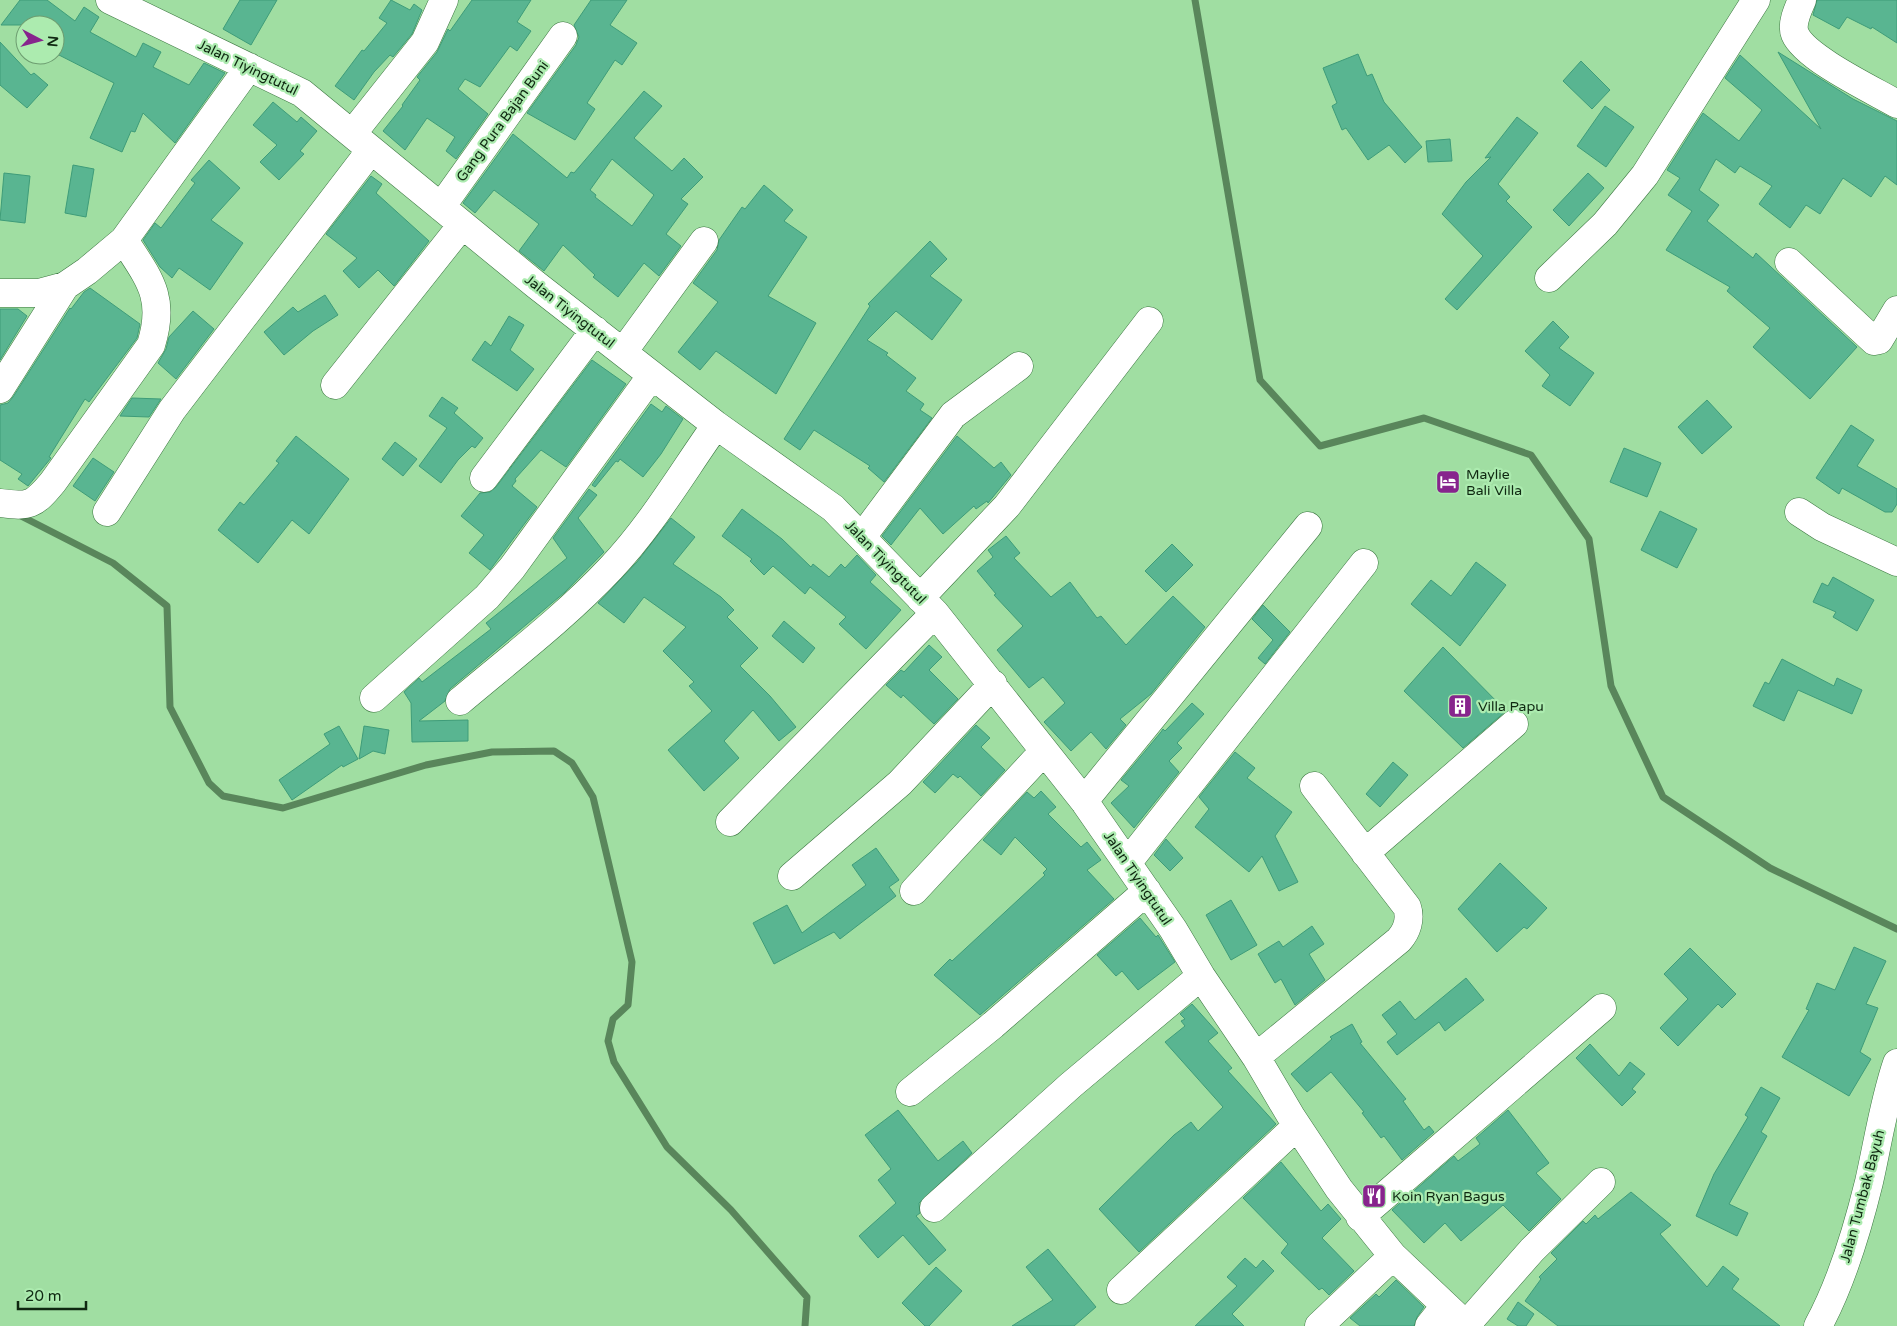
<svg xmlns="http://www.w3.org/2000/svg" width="1897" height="1326" viewBox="0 0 1897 1326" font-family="'Varela Round',sans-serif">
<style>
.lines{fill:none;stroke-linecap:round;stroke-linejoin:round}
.stream{stroke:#59865b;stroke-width:7}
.building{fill:#59b591;stroke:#3e9c79;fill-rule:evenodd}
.minor-casing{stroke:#3c7741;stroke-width:29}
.minor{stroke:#fff;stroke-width:28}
.labels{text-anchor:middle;stroke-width:4.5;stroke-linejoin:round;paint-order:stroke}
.street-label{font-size:14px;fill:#0f2811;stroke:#acebaf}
.poi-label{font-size:14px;fill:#0f2811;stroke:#acebaf;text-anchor:start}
</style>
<rect width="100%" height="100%" fill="#a0dea2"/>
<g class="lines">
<path class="stream" d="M 1195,0 L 1260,380 L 1320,446 L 1424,418 L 1531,455 L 1589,539 L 1611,686 L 1663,797 L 1770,868 L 1897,929
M 17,514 L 113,563 L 167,606 L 170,707 L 209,783 L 223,796 L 283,808 L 426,765 L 492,752 L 554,751 L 572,763 L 593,797 L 632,962 L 628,1005 L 613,1019 L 608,1041 L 614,1062 L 667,1147 L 731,1210 L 807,1297 L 805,1326"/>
</g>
<path class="building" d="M 20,0 L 47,0 L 75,21 L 84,7 L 99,17 L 90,32 L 136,57 L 143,43 L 161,52 L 153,67 L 189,85 L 204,63 L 225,73 L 175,143 L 143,113 L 135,132 L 131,131 L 122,152 L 90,138 L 114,83 L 55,53 L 55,25 L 1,25 Z
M 240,0 L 277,0 L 251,45 L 223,29 Z
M 391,0 L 410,10 L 414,4 L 422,10 L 412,34 L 393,57 L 390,55 L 374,72 L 354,100 L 335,86 L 362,50 L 364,51 L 387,23 L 379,18 Z
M 472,0 L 531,0 L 517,22 L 531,31 L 517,51 L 510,46 L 480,87 L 465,79 L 458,89 L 488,114 L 456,159 L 446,151 L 455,137 L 427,118 L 405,150 L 383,131 L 403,106 L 402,105 L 420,80 L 417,77 L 437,52 L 448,29 L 450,31 Z
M 591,0 L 627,0 L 610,25 L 637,43 L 622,65 L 615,60 L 587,103 L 595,109 L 575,140 L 527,113 L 576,45 L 579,37 L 574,25 Z
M 1817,0 L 1897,0 L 1897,43 L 1872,27 L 1871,29 L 1847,17 L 1839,29 L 1813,15 Z
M 0,42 L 31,75 L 34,73 L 48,85 L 27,108 L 0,85 Z
M 1778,52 L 1853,99 L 1897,121 L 1897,185 L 1885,176 L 1871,197 L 1843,178 L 1820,214 L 1806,205 L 1790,228 L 1759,204 L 1772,186 L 1740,166 L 1735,173 L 1716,159 L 1699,190 L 1719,205 L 1707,221 L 1753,258 L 1756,253 L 1857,347 L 1810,399 L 1753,347 L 1770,328 L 1727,291 L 1730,287 L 1666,250 L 1692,211 L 1668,195 L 1680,178 L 1667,170 L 1703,113 L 1739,141 L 1762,110 L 1725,78 L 1740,55 L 1821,129 Z
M 1358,54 L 1367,76 L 1372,74 L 1384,102 L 1422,147 L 1405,163 L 1389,145 L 1368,160 L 1346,128 L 1342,130 L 1332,106 L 1337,103 L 1323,68 Z
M 1581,61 L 1610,90 L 1592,109 L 1563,81 Z
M 644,91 L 662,106 L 634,138 L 672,171 L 684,158 L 703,177 L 681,199 L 688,204 L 666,234 L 681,246 L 659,276 L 644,263 L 618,297 L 593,277 L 595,275 L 563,245 L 544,271 L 519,251 L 539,224 L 494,190 L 475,213 L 463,203 L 513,134 L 567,178 L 571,172 L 574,173 ZM 612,159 L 654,195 L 632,226 L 595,197 L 596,195 L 590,190 Z
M 273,102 L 297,122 L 301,117 L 317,131 L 300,151 L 304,154 L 279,180 L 260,162 L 277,145 L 253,125 Z
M 1605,106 L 1634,127 L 1606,167 L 1577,146 Z
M 1517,117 L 1538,133 L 1498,184 L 1510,197 L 1506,201 L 1532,227 L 1457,310 L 1445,299 L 1483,256 L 1442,214 L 1466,182 L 1491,157 L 1485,158 Z
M 1450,139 L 1452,161 L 1428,162 L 1426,141 Z
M 209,160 L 240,188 L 211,220 L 243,243 L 210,290 L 179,268 L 172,278 L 160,267 L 143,240 L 155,223 L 161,228 L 195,183 L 191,180 Z
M 73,165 L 94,169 L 86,217 L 65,213 Z
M 4,173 L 30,176 L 25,223 L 0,220 Z
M 1588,173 L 1604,188 L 1569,226 L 1553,210 Z
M 371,176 L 382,184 L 376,193 L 429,241 L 394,286 L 378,270 L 359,288 L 343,271 L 357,258 L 326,234 Z
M 764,185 L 793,210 L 784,221 L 807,237 L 768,296 L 816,323 L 776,394 L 716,351 L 700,370 L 678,352 L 718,302 L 693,283 L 717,250 L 719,240 L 742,207 L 745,209 Z
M 930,241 L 947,259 L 930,276 L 962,300 L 932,340 L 896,311 L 867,340 L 888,353 L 886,355 L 916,378 L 906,391 L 924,404 L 920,410 L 932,418 L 884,482 L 868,468 L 870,466 L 814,430 L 800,450 L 784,439 L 870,306 L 868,304 Z
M 90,288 L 140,324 L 137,338 L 89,402 L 85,399 L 49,457 L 51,458 L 28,486 L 18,479 L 22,474 L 0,460 L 0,405 L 8,403 L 13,397 L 70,308 L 71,309 L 84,292 Z
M 325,295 L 338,315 L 313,331 L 284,355 L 264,332 L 293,307 L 298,312 Z
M 0,309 L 18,309 L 27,316 L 0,360 Z
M 193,311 L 214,329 L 176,379 L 158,363 L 166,349 L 169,337 Z
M 509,316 L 524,325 L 510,350 L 534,369 L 517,391 L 472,360 L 485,341 L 491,346 Z
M 1553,321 L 1569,337 L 1559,348 L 1594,373 L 1570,406 L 1542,386 L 1550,375 L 1525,351 Z
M 592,360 L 626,384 L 566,467 L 541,450 L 515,479 L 516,481 L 512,486 L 537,507 L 490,570 L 469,553 L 484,535 L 461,516 L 480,493 L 490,492 L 496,487 Z
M 442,397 L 458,408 L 454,413 L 483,438 L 475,448 L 472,446 L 458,460 L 441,483 L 419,466 L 447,428 L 429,416 Z
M 132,398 L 161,399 L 149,417 L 120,416 Z
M 1707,400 L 1732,427 L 1702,454 L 1678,427 Z
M 651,404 L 662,412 L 666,406 L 683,419 L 661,454 L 643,477 L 620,459 L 618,462 L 616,461 L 595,487 L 592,485 Z
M 1851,425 L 1874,440 L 1857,466 L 1897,489 L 1897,504 L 1892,512 L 1885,512 L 1842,488 L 1839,494 L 1816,478 Z
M 296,436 L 349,479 L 309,534 L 292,520 L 258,563 L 218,530 L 240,502 L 244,505 L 279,463 L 276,461 Z
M 957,436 L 994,468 L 1001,462 L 1011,475 L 988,503 L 987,501 L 976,509 L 974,506 L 943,534 L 920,508 L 891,545 L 882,536 Z
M 395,442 L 417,459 L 403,476 L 382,459 Z
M 1624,448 L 1661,463 L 1647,497 L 1610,482 Z
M 93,458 L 114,472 L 95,501 L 73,486 Z
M 589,489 L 597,495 L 578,518 L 604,552 L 565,592 L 450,689 L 445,701 L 419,721 L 468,720 L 468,741 L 412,742 L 411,703 L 404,692 L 419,678 L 422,682 L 491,629 L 486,623 L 567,558 L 553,538 Z
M 742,509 L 782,539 L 811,567 L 813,564 L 829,577 L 841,564 L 845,568 L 857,555 L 876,575 L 870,582 L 901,610 L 866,649 L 839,624 L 846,617 L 810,587 L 805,594 L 773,566 L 764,575 L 750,561 L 752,559 L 722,536 Z
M 1660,511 L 1697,529 L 1677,568 L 1641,550 Z
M 671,518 L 695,537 L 673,564 L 721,597 L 734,610 L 727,617 L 758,648 L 740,666 L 770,696 L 796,727 L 779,741 L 753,710 L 724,741 L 739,758 L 704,791 L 668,750 L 712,711 L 689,686 L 694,682 L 663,651 L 686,627 L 644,597 L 624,623 L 598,603 L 637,562 Z
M 1006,536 L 1020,553 L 1014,558 L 1051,597 L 1070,582 L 1097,618 L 1101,616 L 1126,645 L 1173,596 L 1205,627 L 1151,694 L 1120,719 L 1126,725 L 1106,749 L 1091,732 L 1071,751 L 1044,722 L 1065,703 L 1043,677 L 1029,688 L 997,650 L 1023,626 L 994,595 L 996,594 L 977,571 L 993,557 L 988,550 Z
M 1172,544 L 1193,565 L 1166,592 L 1145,571 Z
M 1476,562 L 1506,585 L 1460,646 L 1411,604 L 1431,580 L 1451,596 Z
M 1833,577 L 1874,600 L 1857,631 L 1833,617 L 1836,612 L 1813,602 L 1822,583 L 1828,586 Z
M 1263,605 L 1290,632 L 1265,664 L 1258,658 L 1273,640 L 1252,619 Z
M 784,621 L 815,648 L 803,663 L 772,636 Z
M 929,645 L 942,657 L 929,670 L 958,699 L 934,724 L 903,695 L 901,698 L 886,685 L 901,670 L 904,672 Z
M 1443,647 L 1506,711 L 1463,748 L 1404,691 Z
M 1782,659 L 1834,686 L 1837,678 L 1862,690 L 1852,714 L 1798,690 L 1784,721 L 1753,706 L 1765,682 L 1769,684 Z
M 1192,703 L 1204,714 L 1177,743 L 1182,748 L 1169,761 L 1179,772 L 1134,828 L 1111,803 L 1129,786 L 1121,780 L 1161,732 L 1163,729 L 1165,731 Z
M 976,725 L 990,738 L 981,747 L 1005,770 L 981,796 L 960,776 L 958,778 L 953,774 L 935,793 L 923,782 Z
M 339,726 L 358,759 L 343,767 L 342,765 L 292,800 L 279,780 L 330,744 L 324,734 Z
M 364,726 L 389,730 L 385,754 L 373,751 L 359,759 Z
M 1235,752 L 1255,768 L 1247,778 L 1292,812 L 1275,836 L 1298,882 L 1279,891 L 1262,856 L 1249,872 L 1195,827 L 1209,809 L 1199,797 Z
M 1393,762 L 1408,775 L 1380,807 L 1366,794 Z
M 1041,791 L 1056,807 L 1048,814 L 1081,847 L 1087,842 L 1101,860 L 1087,870 L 1114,899 L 980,1015 L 934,975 L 950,959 L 952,961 L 1045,875 L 1043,873 L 1047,869 L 1015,837 L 1001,855 L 983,840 L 1027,792 L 1034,798 Z
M 1166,839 L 1183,858 L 1170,871 L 1154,855 Z
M 876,848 L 899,880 L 889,887 L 896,896 L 840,939 L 834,932 L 774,964 L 753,923 L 787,905 L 802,933 L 866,885 L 852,865 Z
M 1500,863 L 1547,908 L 1527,929 L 1524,927 L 1497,952 L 1458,909 Z
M 1231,900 L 1257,945 L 1231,960 L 1206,915 Z
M 1140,918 L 1156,937 L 1158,935 L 1175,962 L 1138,990 L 1122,971 L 1116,976 L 1097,955 Z
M 1312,926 L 1324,944 L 1309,954 L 1325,980 L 1295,1005 L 1281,979 L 1275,983 L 1258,954 L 1279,941 L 1283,947 Z
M 1854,947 L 1886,961 L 1866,1004 L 1878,1008 L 1860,1052 L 1871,1059 L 1849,1096 L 1782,1057 L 1809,1010 L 1806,1009 L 1817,983 L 1835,990 Z
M 1690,948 L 1736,994 L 1722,1008 L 1718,1004 L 1678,1046 L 1660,1028 L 1688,999 L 1664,974 Z
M 1466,978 L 1484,1000 L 1445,1031 L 1439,1022 L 1397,1055 L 1387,1042 L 1397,1034 L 1382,1015 L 1400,1001 L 1415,1020 Z
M 1192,1004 L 1218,1033 L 1208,1041 L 1232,1068 L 1228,1071 L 1276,1124 L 1139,1252 L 1099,1209 L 1174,1135 L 1191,1122 L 1198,1131 L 1223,1107 L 1165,1042 L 1185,1026 L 1181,1021 L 1185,1019 L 1180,1014 Z
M 1352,1024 L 1362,1042 L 1360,1043 L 1406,1099 L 1403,1101 L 1424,1130 L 1429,1126 L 1434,1132 L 1402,1160 L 1384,1136 L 1381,1138 L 1362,1113 L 1364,1112 L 1331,1072 L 1307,1092 L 1291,1074 L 1332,1039 L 1330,1037 Z
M 1590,1044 L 1619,1076 L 1630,1062 L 1645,1074 L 1632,1089 L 1636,1092 L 1622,1106 L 1576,1058 Z
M 1761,1087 L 1780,1098 L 1761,1132 L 1767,1136 L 1729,1204 L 1748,1213 L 1737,1236 L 1696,1216 L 1714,1174 L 1748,1117 L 1745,1115 Z
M 898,1110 L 938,1161 L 963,1141 L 972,1153 L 919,1203 L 920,1213 L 916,1216 L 946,1250 L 929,1265 L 903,1235 L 878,1258 L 859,1236 L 896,1203 L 878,1180 L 891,1169 L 865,1135 Z
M 1508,1110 L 1549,1163 L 1536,1173 L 1561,1199 L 1529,1231 L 1503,1205 L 1461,1241 L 1445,1223 L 1424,1243 L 1392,1210 L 1454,1156 L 1458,1161 L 1480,1144 L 1476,1138 Z
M 1281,1162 L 1321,1211 L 1328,1204 L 1341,1219 L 1322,1238 L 1354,1271 L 1329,1295 L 1322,1288 L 1319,1290 L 1281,1253 L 1288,1244 L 1243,1198 Z
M 1631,1192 L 1671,1225 L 1660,1234 L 1707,1287 L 1723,1266 L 1739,1279 L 1732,1289 L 1780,1326 L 1558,1326 L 1525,1301 L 1541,1279 L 1539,1277 L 1557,1259 L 1551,1253 L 1583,1221 L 1586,1224 L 1595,1215 L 1598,1219 Z
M 1048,1249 L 1096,1307 L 1074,1326 L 1012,1326 L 1053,1300 L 1026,1267 Z
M 1245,1258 L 1256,1268 L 1263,1260 L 1274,1271 L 1232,1314 L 1244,1326 L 1195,1326 L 1237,1286 L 1227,1277 Z
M 936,1267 L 962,1291 L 929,1326 L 925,1326 L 902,1303 Z
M 1396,1280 L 1424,1307 L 1417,1317 L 1414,1326 L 1360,1326 L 1350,1318 L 1376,1294 L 1379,1297 Z
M 1518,1302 L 1534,1314 L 1526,1326 L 1518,1326 L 1507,1319 Z"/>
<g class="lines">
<defs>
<path id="minor" d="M 110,0 L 302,93 L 535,284 L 716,425 L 833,508 L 935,613 L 1084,801 L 1173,929 L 1201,976 L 1256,1057 L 1292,1118 L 1339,1189 L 1393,1256 L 1467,1326
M 1802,0 C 1798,9 1791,24 1795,34 C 1805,58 1873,90 1897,104
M 352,134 L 425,42 L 444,0
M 441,207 L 563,36
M 1789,262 L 1874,341 L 1879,340 L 1897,310
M 1549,278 L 1605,224 L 1645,175 L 1756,0
M 0,293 L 39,293 L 65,286 L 87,271 L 124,240 L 249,67
M 623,352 L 704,241
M 335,385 L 462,225
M 0,389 L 65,286
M 484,478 L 595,330
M 0,503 C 30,507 34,505 53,482 L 151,345 C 166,297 149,279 124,240
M 107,512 L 172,410 L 371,150
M 1799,512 L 1822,527 L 1897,562
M 862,537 L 953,415 L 1019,366
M 920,598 L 1007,506 L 1149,321
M 374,698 L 487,597 L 512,568 L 652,375
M 460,701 C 511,658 565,617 611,568 C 651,526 682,473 716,425
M 1084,801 L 1308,526
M 730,822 L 935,613
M 1365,853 L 1514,724
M 1128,862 L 1364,563
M 792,876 L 900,783 L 993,684
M 914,891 L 1044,751
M 1256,1057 L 1399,940 C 1407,931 1411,919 1407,907 L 1314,786
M 910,1092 L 993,1025 L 1147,891
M 934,1208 L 1071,1085 L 1201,976
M 1360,1217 L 1602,1008
M 1121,1290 L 1297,1126
M 1466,1325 L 1532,1250 L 1601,1182
M 1319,1326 L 1393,1256
M 1429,1326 L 1445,1306
M 1818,1326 C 1842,1282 1857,1231 1869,1182 C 1878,1142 1884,1101 1897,1063"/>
</defs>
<use href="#minor" class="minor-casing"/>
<use href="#minor" class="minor"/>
</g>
<defs>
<symbol id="hotel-square" viewBox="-11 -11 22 22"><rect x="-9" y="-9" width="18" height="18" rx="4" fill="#87248d" stroke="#acebaf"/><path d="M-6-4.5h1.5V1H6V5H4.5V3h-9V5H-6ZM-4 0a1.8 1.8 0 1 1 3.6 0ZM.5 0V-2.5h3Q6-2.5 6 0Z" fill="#fff"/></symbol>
<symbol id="building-square" viewBox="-11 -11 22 22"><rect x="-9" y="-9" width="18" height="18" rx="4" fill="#87248d" stroke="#acebaf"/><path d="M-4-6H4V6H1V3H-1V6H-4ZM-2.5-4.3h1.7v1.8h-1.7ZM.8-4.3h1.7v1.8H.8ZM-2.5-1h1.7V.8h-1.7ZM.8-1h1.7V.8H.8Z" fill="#fff"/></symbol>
<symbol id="restaurant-square" viewBox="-11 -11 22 22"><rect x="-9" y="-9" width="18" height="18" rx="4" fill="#87248d" stroke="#acebaf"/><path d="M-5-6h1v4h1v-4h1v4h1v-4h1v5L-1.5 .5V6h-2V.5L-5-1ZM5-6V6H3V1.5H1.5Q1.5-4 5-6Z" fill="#fff"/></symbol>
</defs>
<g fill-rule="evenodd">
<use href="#hotel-square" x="1434" y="468" width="28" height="28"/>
<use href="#building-square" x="1446" y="692" width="28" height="28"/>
<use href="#restaurant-square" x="1360" y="1182" width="28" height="28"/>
</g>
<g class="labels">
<g class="street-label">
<text transform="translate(248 67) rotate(26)" y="5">Jalan Tiyingtutul</text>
<text transform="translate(502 121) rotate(-54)" y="5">Gang Pura Bajan Buni</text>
<text transform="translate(570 311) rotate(38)" y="5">Jalan Tiyingtutul</text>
<text transform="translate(886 562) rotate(46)" y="5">Jalan Tiyingtutul</text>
<text transform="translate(1138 878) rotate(56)" y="5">Jalan Tiyingtutul</text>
<text transform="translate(1862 1196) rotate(-75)" y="5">Jalan Tumbak Bayuh</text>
</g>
<g class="poi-label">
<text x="1466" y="479">Maylie<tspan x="1466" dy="16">Bali Villa</tspan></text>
<text x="1478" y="711">Villa Papu</text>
<text x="1392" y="1201">Koin Ryan Bagus</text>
</g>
</g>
<g transform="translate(40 40) rotate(96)"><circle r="24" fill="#acebaf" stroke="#6d9d70"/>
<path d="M0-4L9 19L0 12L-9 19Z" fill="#87248d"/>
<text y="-8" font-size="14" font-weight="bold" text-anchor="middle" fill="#0f2811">N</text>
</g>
<path d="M18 1301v8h68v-8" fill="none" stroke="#0f2811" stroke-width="2.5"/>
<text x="25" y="1301" font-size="15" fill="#0f2811" stroke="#acebaf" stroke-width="4" paint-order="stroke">20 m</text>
</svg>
